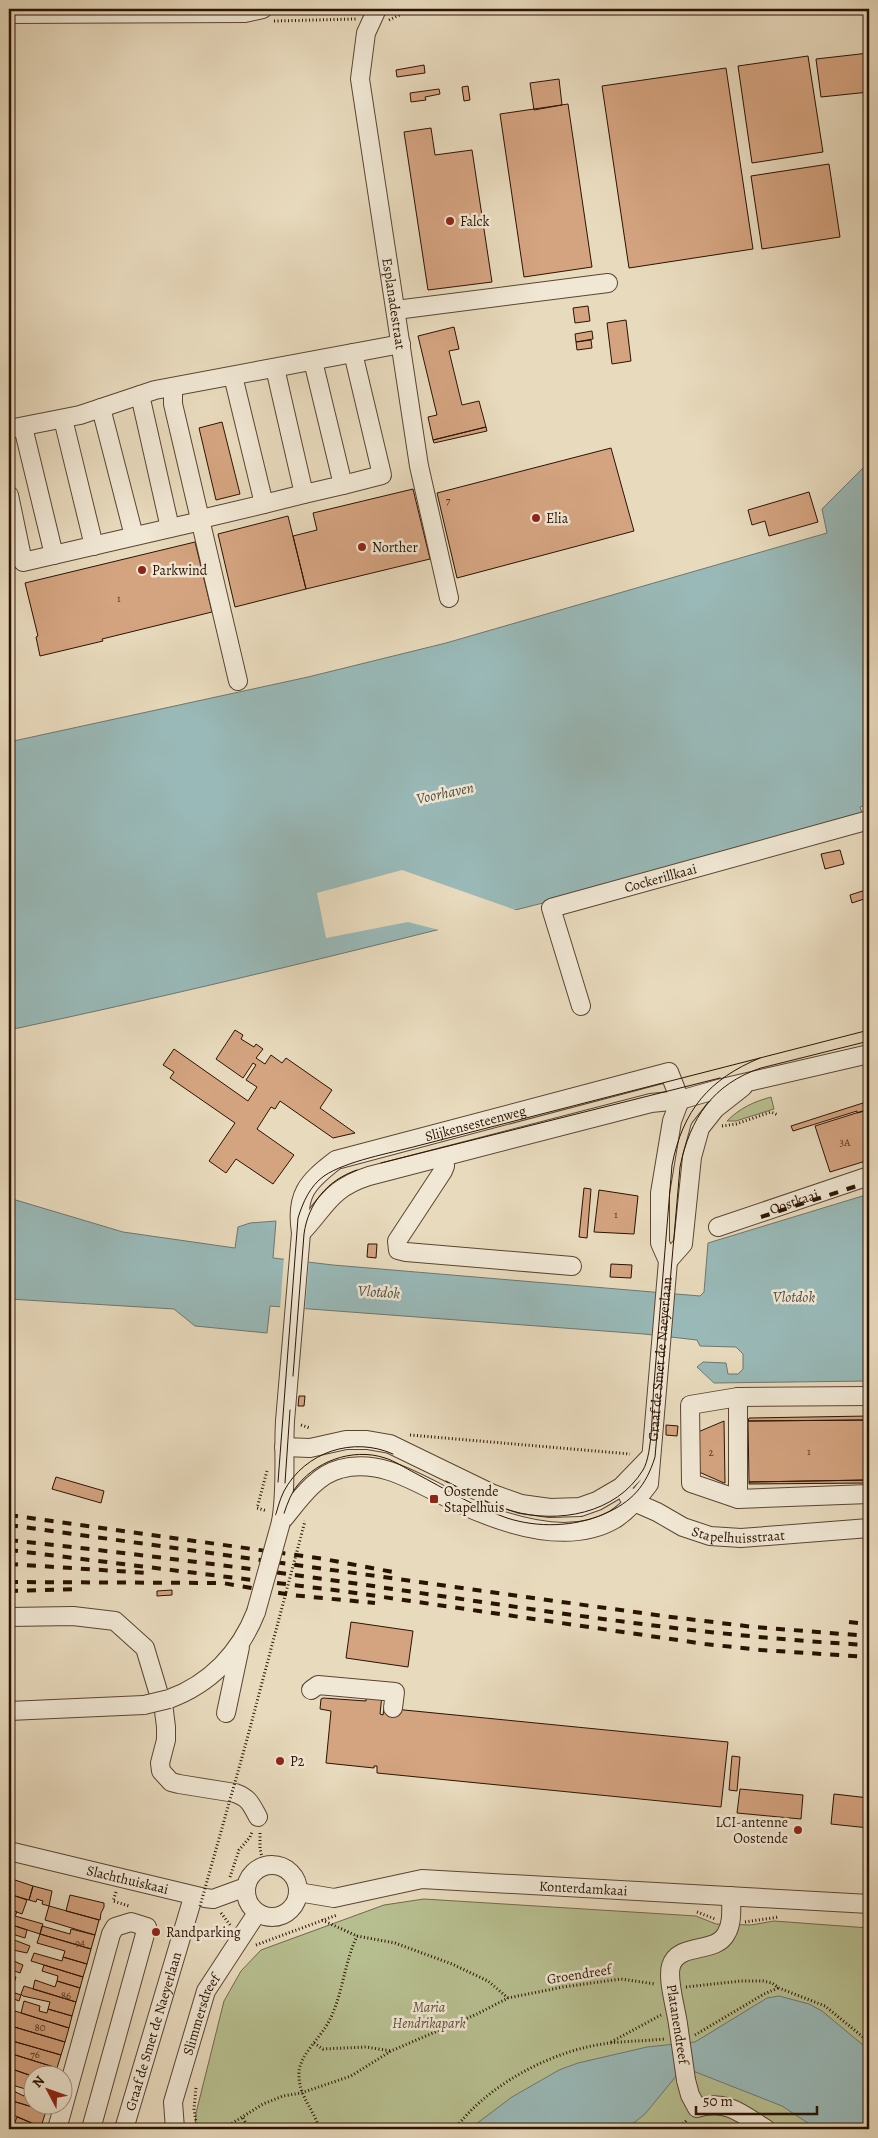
<svg xmlns="http://www.w3.org/2000/svg" width="878" height="2138" viewBox="0 0 878 2138" font-family="Alegreya,serif">
<style>
.green{fill:#b7bf90;stroke:#716949}
.water{fill:#99b9b8;stroke:#6d776f}
.pier{fill:#e8dabd}
.building{fill:#d4a380;stroke:#2b1302}
.lines{fill:none;stroke-linecap:round;stroke-linejoin:round}
.minor-casing{stroke:#5a4531;stroke-width:20}
.path{stroke:#2b1302;stroke-width:3;stroke-dasharray:1 2.5;stroke-linecap:butt}
.minor{stroke:#f0e7d4;stroke-width:18}
.tram{stroke:#2b1302;stroke-width:1}
.rail{stroke:#2b1302;stroke-width:4;stroke-dasharray:9 9;stroke-linecap:butt}
.minor-bridge-casing{stroke:#5a4531;stroke-width:20;stroke-linecap:butt}
.path-bridge{stroke:#2b1302;stroke-width:3;stroke-dasharray:1 2.5;stroke-linecap:butt}
.minor-bridge{stroke:#f0e7d4;stroke-width:18}
.poi-dot{fill:#8f2418;stroke:#f0e7d4;stroke-width:2}
.labels{text-anchor:middle;stroke-width:5;stroke-linejoin:round;paint-order:stroke}
.number-label{font-size:11px;fill:#553722}
.poi-label{font-size:14px;fill:#2b1302;stroke:#f0e7d4;text-anchor:start}
.street-label{font-size:14px;fill:#2b1302;stroke:#f0e7d4}
.park-label{font-size:14px;font-style:italic;fill:#5c4f34;stroke:#f0e7d4}
.water-label{font-size:15px;font-style:italic;fill:#524d42;stroke:#f0e7d4}
</style>
<rect width="100%" height="100%" fill="#e8dabd"/>
<filter id="stains"><feTurbulence type="fractalNoise" baseFrequency=".004" numOctaves="4"/><feColorMatrix values="0 0 0 0 .2 0 0 0 0 .09 0 0 0 0 .02 0 0 0 .5 -.17"/></filter>
<radialGradient id="worn" r=".72"><stop offset=".6" stop-color="#630" stop-opacity="0"/><stop offset="1" stop-color="#630" stop-opacity=".3"/></radialGradient>
<path class="green" d="M 771,1097 L 774,1109 L 736,1121 L 727,1121 C 740,1108 753,1102 771,1097 Z
M 424,1899 L 696,1916 L 716,1924 L 751,1925 L 774,1921 L 869,1928 L 869,2129 L 195,2129 L 196,2113 L 224,2001 L 241,1971 L 261,1950 L 384,1905 Z"/>
<path class="water" d="M 869,462 L 869,804 L 860,807 L 864,819 C 580,894 296,969 9,1030 L 9,742 L 308,677 L 446,643 L 827,533 L 822,509 Z
M 869,1194 L 869,1381 L 714,1383 L 697,1367 L 703,1362 L 726,1363 L 728,1374 L 738,1374 L 743,1369 L 743,1354 L 736,1347 L 700,1346 L 697,1340 L 644,1334 L 270,1306 L 267,1333 L 195,1326 L 174,1309 L 9,1299 L 9,1198 L 123,1232 L 235,1248 L 238,1227 L 250,1223 L 276,1221 L 273,1258 L 333,1265 L 700,1296 L 704,1292 L 708,1243 Z
M 779,1996 L 809,2004 L 822,2011 L 869,2050 L 869,2129 L 817,2129 L 782,2106 L 693,2071 L 677,2075 L 645,2114 L 626,2129 L 473,2129 L 476,2124 L 512,2097 L 559,2070 L 578,2063 L 647,2047 L 695,2042 L 767,1998 Z"/>
<path class="pier" d="M 402,870 L 521,912 L 443,931 L 408,922 L 326,938 L 317,893 Z
M 284,1257 L 309,1260 L 305,1311 L 280,1309 Z"/>
<path class="building" d="M 869,53 L 869,92 L 821,97 L 816,59 Z
M 808,56 L 823,152 L 752,163 L 738,66 Z
M 424,65 L 425,73 L 397,77 L 396,70 Z
M 726,68 L 753,249 L 629,268 L 602,86 Z
M 559,79 L 562,105 L 534,110 L 530,83 Z
M 468,86 L 470,100 L 464,101 L 462,87 Z
M 439,89 L 440,94 L 425,97 L 426,100 L 411,102 L 410,93 Z
M 568,104 L 592,267 L 524,277 L 500,114 Z
M 431,128 L 435,155 L 472,150 L 492,282 L 428,290 L 404,132 Z
M 829,164 L 840,237 L 762,249 L 751,176 Z
M 588,306 L 590,321 L 575,323 L 573,308 Z
M 626,320 L 631,361 L 612,364 L 607,323 Z
M 454,327 L 459,349 L 449,351 L 462,405 L 479,401 L 486,427 L 433,440 L 428,417 L 437,415 L 418,336 Z
M 592,331 L 593,339 L 576,342 L 575,334 Z
M 591,340 L 592,348 L 577,350 L 576,342 Z
M 222,422 L 240,494 L 216,500 L 199,428 Z
M 486,427 L 487,431 L 434,443 L 433,440 Z
M 611,448 L 634,531 L 457,578 L 437,493 Z
M 413,489 L 430,559 L 306,589 L 293,536 L 317,530 L 313,513 Z
M 809,492 L 818,522 L 769,536 L 765,521 L 752,525 L 748,510 Z
M 288,516 L 306,589 L 235,607 L 218,534 Z
M 195,542 L 212,612 L 102,639 L 103,641 L 40,656 L 36,637 L 38,636 L 25,583 Z
M 840,850 L 844,864 L 825,869 L 821,854 Z
M 869,889 L 869,904 L 867,898 L 852,903 L 850,895 Z
M 235,1030 L 243,1035 L 241,1039 L 254,1047 L 256,1044 L 263,1049 L 256,1058 L 265,1064 L 271,1055 L 282,1063 L 286,1058 L 332,1090 L 320,1108 L 355,1133 L 333,1138 L 280,1101 L 275,1109 L 271,1107 L 257,1129 L 294,1155 L 273,1184 L 236,1159 L 226,1173 L 209,1161 L 235,1123 L 170,1078 L 174,1072 L 163,1065 L 174,1049 L 248,1101 L 257,1087 L 246,1080 L 256,1065 L 253,1063 L 243,1078 L 216,1059 Z
M 863,1103 L 865,1111 L 857,1113 L 857,1111 L 793,1131 L 791,1126 Z
M 869,1109 L 869,1160 L 830,1172 L 815,1126 Z
M 584,1188 L 591,1189 L 587,1238 L 579,1237 Z
M 599,1190 L 638,1196 L 634,1234 L 594,1232 Z
M 368,1244 L 377,1244 L 376,1258 L 367,1257 Z
M 611,1264 L 632,1265 L 631,1278 L 610,1277 Z
M 299,1396 L 305,1396 L 304,1406 L 298,1406 Z
M 869,1416 L 869,1420 L 748,1421 L 749,1418 Z
M 868,1420 L 869,1420 L 869,1480 L 749,1482 L 748,1421 Z
M 724,1421 L 725,1483 L 724,1483 L 699,1472 L 698,1432 Z
M 666,1425 L 678,1426 L 677,1436 L 666,1435 Z
M 56,1477 L 104,1491 L 101,1503 L 52,1489 Z
M 868,1480 L 869,1483 L 749,1484 L 749,1482 Z
M 172,1590 L 172,1595 L 157,1596 L 157,1591 Z
M 351,1622 L 413,1631 L 408,1667 L 346,1658 Z
M 366,1693 L 382,1695 L 380,1714 L 383,1715 L 384,1708 L 728,1742 L 721,1807 L 377,1773 L 377,1766 L 374,1766 L 374,1768 L 326,1763 L 331,1711 L 320,1709 L 321,1699 L 323,1698 L 366,1701 Z
M 732,1756 L 740,1757 L 737,1791 L 729,1790 Z
M 740,1789 L 803,1795 L 801,1819 L 737,1813 Z
M 834,1794 L 869,1798 L 869,1828 L 831,1824 Z
M 9,1878 L 33,1886 L 29,1900 L 9,1894 Z
M 33,1886 L 52,1891 L 49,1906 L 42,1904 L 43,1901 L 37,1899 L 36,1902 L 29,1900 Z
M 9,1894 L 27,1900 L 22,1914 L 9,1909 Z
M 70,1895 L 104,1903 L 104,1907 L 101,1913 L 100,1920 L 66,1911 Z
M 49,1906 L 99,1920 L 95,1935 L 45,1920 Z
M 9,1909 L 17,1912 L 15,1916 L 43,1924 L 40,1934 L 9,1924 Z
M 9,1924 L 27,1930 L 25,1938 L 9,1933 Z
M 42,1926 L 70,1934 L 71,1929 L 95,1935 L 91,1949 L 40,1934 Z
M 40,1934 L 91,1949 L 87,1964 L 63,1957 L 65,1951 L 37,1943 Z
M 9,1938 L 30,1946 L 27,1953 L 13,1950 L 9,1947 Z
M 34,1953 L 62,1961 L 63,1957 L 87,1964 L 83,1977 L 31,1961 Z
M 9,1959 L 23,1965 L 20,1973 L 9,1969 Z
M 44,1965 L 83,1977 L 80,1988 L 57,1981 L 58,1976 L 42,1971 Z
M 9,1975 L 16,1977 L 14,1983 L 9,1981 Z
M 35,1980 L 55,1987 L 57,1981 L 80,1988 L 76,2002 L 33,1989 Z
M 24,1986 L 76,2002 L 72,2016 L 48,2009 L 50,2002 L 23,1996 L 21,1994 Z
M 9,1991 L 21,1995 L 19,2001 L 9,1997 Z
M 24,2001 L 40,2006 L 39,2011 L 47,2013 L 48,2009 L 72,2016 L 69,2028 L 21,2013 Z
M 15,2011 L 69,2028 L 65,2042 L 11,2026 Z
M 11,2026 L 65,2042 L 61,2055 L 9,2040 Z
M 9,2040 L 61,2055 L 57,2068 L 9,2053 Z
M 9,2053 L 57,2068 L 56,2075 L 32,2076 L 9,2068 Z
M 9,2068 L 32,2076 L 32,2091 L 9,2084 Z
M 9,2089 L 24,2096 L 26,2089 L 32,2091 L 32,2106 L 47,2106 L 46,2111 L 9,2100 Z
M 9,2100 L 46,2111 L 41,2127 L 9,2113 Z
M 17,2117 L 41,2127 L 40,2129 L 15,2129 L 9,2126 L 9,2119 L 15,2122 Z"/>
<g class="lines">
<defs>
<g id="minor">
<path id="s1" d="M 377,9 L 366,33 L 360,79 L 419,466 L 449,598"/>
<path d="M 9,14 L 245,13 L 263,9"/>
<path d="M 396,310 L 608,283"/>
<path d="M 173,387 L 173,404 L 238,681"/>
<path d="M 140,395 L 170,528"/>
<path d="M 101,408 L 134,536"/>
<path d="M 63,419 L 94,546"/>
<path d="M 23,427 L 54,555"/>
<path d="M 9,429 L 80,415 L 155,390 L 401,344"/>
<path d="M 343,485 L 382,475 L 353,353"/>
<path d="M 304,494 L 343,485 L 313,361"/>
<path d="M 9,495 L 23,562 L 201,521"/>
<path d="M 264,504 L 304,494 L 275,368"/>
<path d="M 201,519 L 264,504 L 233,376"/>
<path id="s2" d="M 581,1006 L 551,908 L 869,820"/>
<path d="M 444,1157 L 445,1166 L 443,1171 L 397,1241 L 398,1250 L 406,1252 L 572,1266"/>
<path id="s3" d="M 718,1227 L 869,1176"/>
<path d="M 301,1233 C 327,1206 329,1189 369,1176 L 651,1103 L 680,1100 L 722,1088 L 869,1054"/>
<path d="M 668,1261 L 683,1244 L 692,1157 L 700,1128 L 715,1109 L 743,1087"/>
<path d="M 869,1396 L 738,1397 L 690,1405 L 691,1483 L 738,1499 L 869,1494"/>
<path d="M 738,1397 L 738,1499"/>
<path d="M 284,1447 L 310,1448 L 346,1440 L 367,1440 L 390,1444 L 493,1494 L 521,1504 L 550,1508 L 580,1507 L 597,1501 L 621,1487 L 651,1456"/>
<path id="s4" d="M 628,1496 L 641,1505 L 657,1512 L 683,1527 L 710,1536 L 741,1538 L 869,1528"/>
<path id="s5" d="M 281,1522 C 297,1503 315,1475 340,1469 C 382,1457 421,1486 458,1503 C 503,1524 568,1547 615,1519 C 629,1510 639,1497 649,1484 L 668,1261 L 660,1243 L 660,1193 L 672,1121 L 680,1100"/>
<path id="s6" d="M 281,1522 C 287,1488 283,1455 285,1421 L 301,1233 C 295,1195 307,1182 336,1160 L 669,1072 L 680,1100"/>
<path d="M 9,1617 L 73,1616 L 115,1621 L 145,1648 L 164,1711 L 166,1727 L 166,1740 L 160,1763 L 161,1771 L 171,1782 L 179,1784 L 235,1793 C 249,1798 251,1804 258,1817"/>
<path d="M 311,1690 L 318,1685 L 395,1692 L 393,1708"/>
<path d="M 169,1699 C 210,1684 240,1653 256,1612"/>
<path d="M 9,1711 L 144,1705"/>
<path d="M 226,1713 L 240,1647"/>
<path id="s7" d="M 9,1851 L 205,1898 L 213,1899 L 246,1887"/>
<circle cx="272" cy="1891" r="26"/>
<path id="s8" d="M 298,1892 L 334,1898 L 422,1879 L 869,1904"/>
<path d="M 678,2024 C 676,2009 667,1979 671,1966 C 678,1942 716,1954 726,1934 C 733,1923 731,1908 731,1896"/>
<path d="M 686,2080 L 690,2095 L 697,2108 C 727,2099 742,2114 766,2129"/>
<path d="M 57,2129 L 111,1934 L 115,1927 L 131,1922 L 147,1927 L 91,2129"/>
<path id="s9" d="M 124,2129 L 191,1904"/>
<path id="s10" d="M 175,2129 L 173,2102 L 206,1991 L 257,1913"/>
</g>
</defs>
<use href="#minor" class="minor-casing"/>
<path class="path" d="M 389,20 L 412,9
M 274,21 L 356,19
M 722,1126 L 736,1124 L 771,1112 L 778,1115
M 301,1425 L 310,1428
M 410,1435 L 630,1454
M 267,1471 L 257,1508 L 267,1511
M 260,1833 L 260,1849 L 264,1865
M 230,1877 L 239,1850 L 250,1837 L 252,1832
M 116,1892 L 113,1901 L 129,1906
M 697,1912 L 715,1919
M 221,1913 L 231,1926
M 322,1920 L 357,1936 L 395,1943 L 452,1964 L 488,1981 L 508,1998
M 745,1922 L 779,1917
M 256,1945 L 337,1915
M 686,1987 L 741,1981 L 763,1981 L 772,1983 L 779,1988 L 825,2006 L 869,2042
M 695,2035 L 764,1994 L 778,1988
M 611,2042 L 661,2015
M 314,2043 L 323,2049 L 366,2047 L 391,2051
M 196,2088 L 194,2109 L 197,2129
M 243,2118 L 249,2129
M 223,2129 L 263,2104 L 283,2096 L 301,2093 L 351,2076 L 391,2051 L 477,2014 L 508,1998 L 563,1987 L 621,1979 L 655,1984
M 319,2129 C 314,2108 298,2097 299,2072 C 300,2055 320,2038 328,2023 C 342,1999 344,1963 357,1936
M 455,2129 C 488,2084 555,2049 610,2043 C 628,2041 646,2041 664,2039
M 678,2129 L 687,2120"/>
<use href="#minor" class="minor"/>
<path class="tram" d="M 381,1163 L 720,1078
M 293,1376 L 304,1234 C 308,1204 327,1180 357,1170
M 446,1481 C 467,1492 489,1505 512,1511 C 558,1524 616,1514 643,1470 C 653,1454 652,1404 654,1384 C 660,1311 666,1238 672,1165 C 683,1110 709,1079 760,1058
M 278,1482 L 298,1218 C 303,1202 310,1186 324,1176 C 346,1161 391,1153 417,1146 L 869,1030
M 285,1483 L 290,1410
M 274,1521 C 277,1511 279,1501 284,1491 C 305,1452 353,1436 393,1454
M 281,1522 C 285,1511 288,1500 294,1490 C 313,1462 352,1447 385,1458 C 395,1461 405,1468 415,1473 C 445,1489 475,1507 507,1518 C 538,1528 574,1527 604,1514 C 632,1502 646,1486 655,1457 L 680,1167 C 690,1118 713,1084 761,1068 L 869,1041"/>
<path class="rail" d="M 761,1217 L 869,1182
M 9,1515 L 324,1559 L 398,1573
M 9,1525 L 663,1616 L 754,1627 L 869,1636
M 9,1540 C 137,1554 266,1570 393,1589 C 552,1612 710,1637 869,1645
M 9,1550 L 342,1591 L 705,1644 L 761,1650 L 869,1657
M 9,1564 L 147,1573
M 9,1582 L 223,1583 L 291,1595 L 375,1603
M 9,1591 L 81,1589
M 849,1622 L 869,1624"/>
<defs>
<path id="minor-bridge" d="M 256,1612 L 281,1522
M 144,1705 L 169,1699
M 678,2024 L 686,2080"/>
</defs>
<use href="#minor-bridge" class="minor-bridge-casing"/>
<path class="path-bridge" d="M 200,1906 L 246,1743 L 305,1521"/>
<use href="#minor-bridge" class="minor-bridge"/>
</g>
<g class="poi-dot">
<circle cx="450" cy="221" r="5"/>
<circle cx="536" cy="518" r="5"/>
<circle cx="362" cy="547" r="5"/>
<circle cx="142" cy="570" r="5"/>
<rect x="429" y="1494" width="10" height="10" rx="2.5"/>
<circle cx="280" cy="1761" r="5"/>
<circle cx="798" cy="1830" r="5"/>
<circle cx="156" cy="1932" r="5"/>
</g>
<g class="labels">
<g class="number-label">
<text x="448" y="504">7</text>
<text x="119" y="602">1</text>
<text x="845" y="1146">3A</text>
<text x="616" y="1218">1</text>
<text x="809" y="1455">1</text>
<text x="711" y="1456">2</text>
<text x="80" y="1946">94</text>
<text x="66" y="1999">86</text>
<text x="40" y="2031">80</text>
<text x="35" y="2058">76</text>
</g>
<g class="poi-label">
<text x="460" y="226">Falck</text>
<text x="546" y="523">Elia</text>
<text x="372" y="552">Norther</text>
<text x="152" y="575">Parkwind</text>
<text x="444" y="1496">Oostende<tspan x="444" dy="16">Stapelhuis</tspan></text>
<text x="290" y="1766">P2</text>
<text x="788" y="1827" text-anchor="end">LCI-antenne<tspan x="788" dy="16">Oostende</tspan></text>
<text x="166" y="1937">Randparking</text>
</g>
<g class="street-label">
<text dy="5" stroke="none"><textPath href="#s1" startOffset="300">Esplanadestraat</textPath></text>
<text dy="5" stroke="none"><textPath href="#s2" startOffset="216">Cockerillkaai</textPath></text>
<text dy="5" stroke="none"><textPath href="#s6" startOffset="521">Slijkensesteenweg</textPath></text>
<text dy="5" stroke="none"><textPath href="#s3" startOffset="80">Oostkaai</textPath></text>
<text dy="5" stroke="none"><textPath href="#s5" startOffset="545">Graaf de Smet de Naeyerlaan</textPath></text>
<text dy="5" stroke="none"><textPath href="#s4" startOffset="120">Stapelhuisstraat</textPath></text>
<text dy="5" stroke="none"><textPath href="#s7" startOffset="122">Slachthuiskaai</textPath></text>
<text dy="5" stroke="none"><textPath href="#s8" startOffset="288">Konterdamkaai</textPath></text>
<text transform="translate(579 1974) rotate(-9)" y="5">Groendreef</text>
<text dy="5" stroke="none"><textPath href="#s10" startOffset="119">Slimmersdreef</textPath></text>
<text transform="translate(678 2024) rotate(81)" y="5">Platanendreef</text>
<text dy="5" stroke="none"><textPath href="#s9" startOffset="102">Graaf de Smet de Naeyerlaan</textPath></text>
</g>
<g class="park-label">
<text x="429" y="2012">Maria<tspan x="429" dy="16">Hendrikapark</tspan></text>
</g>
<g class="water-label">
<text transform="translate(445 793) rotate(-12)" y="5">Voorhaven</text>
<text transform="translate(379 1292) rotate(4)" y="5">Vlotdok</text>
<text x="794" y="1302">Vlotdok</text>
</g>
</g>
<rect width="878" height="2138" fill="none" stroke="#e8dabd" stroke-width="30"/>
<rect x="10" y="10" width="858" height="2118" fill="none" stroke="#2b1302" stroke-width="2.5"/>
<rect x="15" y="15" width="848" height="2108" fill="none" stroke="#2b1302"/>
<g transform="translate(48 2090) rotate(311)"><circle r="24" fill="#f0e7d4" stroke="#a19280"/>
<path d="M0-4L9 19L0 12L-9 19Z" fill="#8f2418"/>
<text y="-8" font-size="14" font-weight="bold" text-anchor="middle" fill="#2b1302">N</text>
</g>
<path d="M696 2106v8h121v-8" fill="none" stroke="#2b1302" stroke-width="2.5"/>
<text x="703" y="2106" font-size="15" fill="#2b1302" stroke="#f0e7d4" stroke-width="4" paint-order="stroke">50 m</text>
<rect width="100%" height="100%" filter="url(#stains)"/>
<rect width="100%" height="100%" fill="url(#worn)"/>
</svg>
